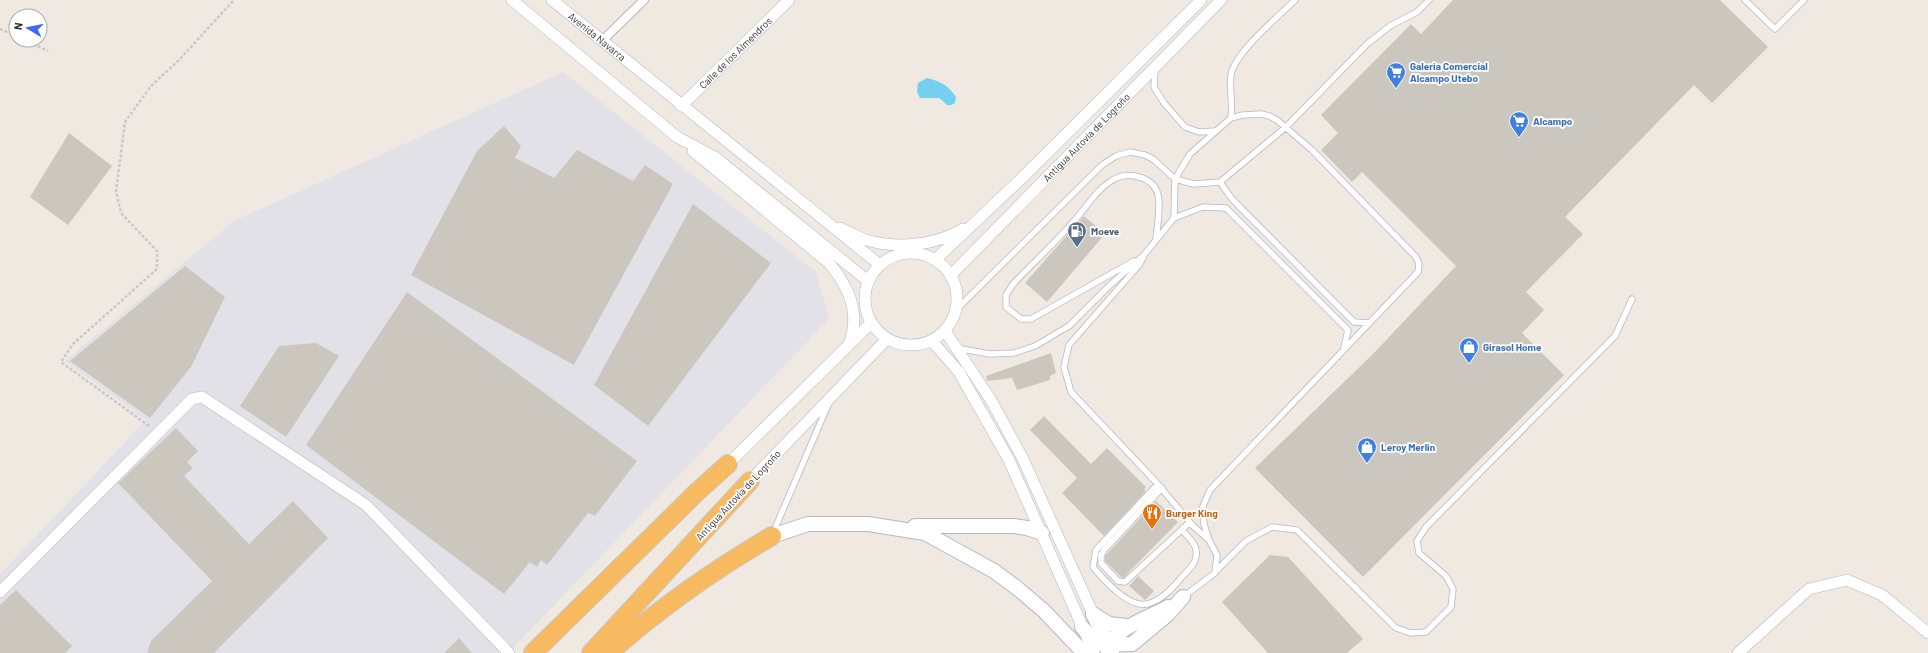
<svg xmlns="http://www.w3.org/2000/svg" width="1928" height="653" viewBox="0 0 1928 653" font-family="Barlow,sans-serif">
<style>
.industrial{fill:#e3e1e8}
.water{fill:#75cff0}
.building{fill:#cbc7bf}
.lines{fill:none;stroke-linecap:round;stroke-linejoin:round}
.service-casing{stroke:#b4b7c1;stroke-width:7}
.pedestrian-casing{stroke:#b4b7c1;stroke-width:10}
.minor-casing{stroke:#b4b7c1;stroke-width:12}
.tertiary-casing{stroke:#b4b7c1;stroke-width:16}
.trunk-casing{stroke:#c9c9c9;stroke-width:20}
.path{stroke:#c9c9c9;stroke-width:2.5;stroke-dasharray:3 2;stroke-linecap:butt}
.service{stroke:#fff;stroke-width:5.5}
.pedestrian{stroke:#fff;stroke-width:8}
.minor{stroke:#fff;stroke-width:11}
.tertiary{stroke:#fff;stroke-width:14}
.trunk{stroke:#f8ba60;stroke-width:18}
.labels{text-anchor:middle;stroke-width:3.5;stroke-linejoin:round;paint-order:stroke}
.street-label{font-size:10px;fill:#2e2e2e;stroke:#fff}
.shop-label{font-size:10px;font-weight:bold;fill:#366cbe;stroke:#fff;text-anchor:start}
.service-label{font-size:10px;font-weight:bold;fill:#4e5e75;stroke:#fff;text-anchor:start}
.food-label{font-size:10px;font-weight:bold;fill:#c56008;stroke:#fff;text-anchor:start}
</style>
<rect width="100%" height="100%" fill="#efe9e1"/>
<path class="industrial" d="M 563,72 L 816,272 L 829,319 L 516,645 L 507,653 L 0,653 L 0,574 L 146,420 L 65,361 L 234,221 Z"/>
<path class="water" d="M 927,78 C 940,81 949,86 956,97 L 955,103 C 946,109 946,102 939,98 L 920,98 L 917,92 L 918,83 Z"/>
<path class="building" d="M 1453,0 L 1720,0 L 1768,47 L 1712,103 L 1694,85 L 1565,217 L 1583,234 L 1526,292 L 1544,310 L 1522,333 L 1564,375 L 1363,577 L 1255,468 L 1374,353 L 1456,266 L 1362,172 L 1352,182 L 1321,150 L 1338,133 L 1321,115 L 1411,24 L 1421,34 Z
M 504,126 L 521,146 L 515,158 L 554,178 L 577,150 L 633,181 L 645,165 L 673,184 L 574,365 L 411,275 L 477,151 Z
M 69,133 L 112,166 L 68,225 L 30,197 Z
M 693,204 L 771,263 L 648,426 L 594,385 Z
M 1084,216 L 1105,234 L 1047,302 L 1025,283 Z
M 185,266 L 225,297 L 191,367 L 150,418 L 70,361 Z
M 407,292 L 637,461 L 595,516 L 588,513 L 547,565 L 541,560 L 537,567 L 530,562 L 504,594 L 306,445 Z
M 316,343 L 339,356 L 286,437 L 240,406 L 279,346 Z
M 1051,353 L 1056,373 L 1050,376 L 1050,380 L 1017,390 L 1012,378 L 987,381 L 986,376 Z
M 1044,416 L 1091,464 L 1107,448 L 1146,487 L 1144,489 L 1146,491 L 1104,536 L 1062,493 L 1077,478 L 1030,430 Z
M 176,428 L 198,451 L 187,462 L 193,468 L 184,476 L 249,544 L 293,501 L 328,538 L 214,653 L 147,653 L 151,641 L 212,581 L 118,483 Z
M 1156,501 L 1178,522 L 1131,570 L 1124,578 L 1121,577 L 1105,561 L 1105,556 Z
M 1270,555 L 1288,557 L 1363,639 L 1347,653 L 1268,653 L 1222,602 Z
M 1138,576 L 1154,591 L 1145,600 L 1129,586 Z
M 16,590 L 72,646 L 65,653 L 0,653 L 0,605 Z
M 459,638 L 472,653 L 444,653 Z"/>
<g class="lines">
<defs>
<path id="service" d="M 1745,0 L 1775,29 L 1804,0
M 1155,70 L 1154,87 L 1164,103 L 1185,127 L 1199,132 L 1215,131
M 1231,118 C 1233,102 1229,88 1231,75 C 1235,52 1278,17 1295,0
M 1220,182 L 1232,199 L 1354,322 L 1369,323
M 1174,218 L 1203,207 L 1226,208 L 1348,330 L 1344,347
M 1143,258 L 1139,265 L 1069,345 L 1064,367 L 1071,392 L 1156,482 L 1193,526 L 1209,540
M 1134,261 L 1031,319 L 1021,319 L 1006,307 L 1006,295 L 1013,284 C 1033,263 1055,243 1074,221 C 1086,208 1096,190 1111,181 C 1126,171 1153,175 1158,195 C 1161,206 1157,228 1156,240
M 956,310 L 1102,165 L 1116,156 L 1130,152 L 1145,155 L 1153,159 L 1175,179 L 1194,184 L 1220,182 L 1286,127 L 1367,44 L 1390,26 L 1417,12 L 1429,0
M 956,348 L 990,354 L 1014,353 L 1035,346 L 1069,326 L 1109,286 L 1144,255 L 1174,218 L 1175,179 L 1190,154 L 1231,118 L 1243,115 L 1261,114 L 1269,116 L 1277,120 L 1312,150 L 1416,257 L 1419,264 L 1418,272 L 1210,490 L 1203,506 L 1204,524 L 1209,540 L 1217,555 L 1215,573 L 1183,597
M 1158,484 L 1096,550 L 1093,567 C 1104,580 1128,608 1147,604 C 1161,601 1172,589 1181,578 C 1189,569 1198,563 1196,550 C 1195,542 1187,536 1182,530
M 1162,488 L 1104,550 L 1101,555 L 1101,563 L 1118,581 L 1125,582 L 1190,522
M 773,533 L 828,405
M 1215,572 L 1246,541 L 1272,527 L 1297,530 L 1396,628 L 1411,633 L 1426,632 L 1451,607 L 1453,589 L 1446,576 L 1419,553 L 1417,541 L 1426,527 L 1615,336 L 1632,299"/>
<path id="pedestrian" d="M 602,41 L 644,0"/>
<g id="minor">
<path d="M 512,0 L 677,137 L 715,157 L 868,281"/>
<path id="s1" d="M 552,0 L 880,265"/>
<path id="s2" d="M 681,106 L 789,0"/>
<path d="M 693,151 L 829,263 C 849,287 861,313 849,344"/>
<path d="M 840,228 C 849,232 857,237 866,240 C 898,249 934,246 963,229"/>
<circle cx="911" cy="299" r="46"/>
<path d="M 935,260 L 1022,178 L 1201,0"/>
<path id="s3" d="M 951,275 L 1221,0"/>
<path d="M 945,331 L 991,400 L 1023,459 L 1093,614"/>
<path d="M 932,341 L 959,372 L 1009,460 L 1094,653"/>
<path d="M 728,464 L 871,323"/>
<path d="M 750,481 L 887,339"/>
<path d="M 0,592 L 192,399 L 202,397 L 366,505 L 509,653"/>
<path d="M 1738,653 L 1809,589 L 1847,580 L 1882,595 L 1928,633"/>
</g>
<path id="tertiary" d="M 915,526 L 1014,526 L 1027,528 L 1042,533
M 772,536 L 808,524 L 868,524 L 925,533 L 994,571 L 1017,588 L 1044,611 L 1084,653
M 1093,614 L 1112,652
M 1093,614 L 1109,624 L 1127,626
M 1082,627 L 1096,643 L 1104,645 L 1132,644 L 1168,614 L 1183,597
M 1108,651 C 1110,629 1151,617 1168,607"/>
<path id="trunk" d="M 533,653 L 698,491 L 728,464
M 591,653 L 750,481
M 609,653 C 662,606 712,571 772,536"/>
</defs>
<use href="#service" class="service-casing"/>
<use href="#pedestrian" class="pedestrian-casing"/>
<use href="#minor" class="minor-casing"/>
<use href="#tertiary" class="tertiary-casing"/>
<use href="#trunk" class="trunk-casing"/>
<path class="path" d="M 0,29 L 16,36
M 24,40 L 48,51
M 149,426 L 61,362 L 73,344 L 157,269 L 157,251 L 121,213 L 116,191 L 125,122 L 151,86 L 179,60 L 234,0"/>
<use href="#service" class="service"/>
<use href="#pedestrian" class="pedestrian"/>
<use href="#minor" class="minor"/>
<use href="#tertiary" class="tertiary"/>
<use href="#trunk" class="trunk"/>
</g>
<defs>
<symbol id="supermarket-pin" viewBox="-11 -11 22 30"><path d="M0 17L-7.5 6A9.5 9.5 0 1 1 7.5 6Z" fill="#3f7fe0" stroke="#fff"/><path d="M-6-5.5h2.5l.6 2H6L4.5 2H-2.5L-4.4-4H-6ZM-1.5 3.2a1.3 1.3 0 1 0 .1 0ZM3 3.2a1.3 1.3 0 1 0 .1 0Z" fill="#fff"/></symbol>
<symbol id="fuel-pin" viewBox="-11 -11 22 30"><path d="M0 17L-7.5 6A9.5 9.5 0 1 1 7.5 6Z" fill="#5c6f8a" stroke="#fff"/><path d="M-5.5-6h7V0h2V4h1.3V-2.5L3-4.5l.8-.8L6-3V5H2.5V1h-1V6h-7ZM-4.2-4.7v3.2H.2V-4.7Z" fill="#fff"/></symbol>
<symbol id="shop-pin" viewBox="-11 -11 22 30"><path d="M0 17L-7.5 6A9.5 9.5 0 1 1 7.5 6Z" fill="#3f7fe0" stroke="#fff"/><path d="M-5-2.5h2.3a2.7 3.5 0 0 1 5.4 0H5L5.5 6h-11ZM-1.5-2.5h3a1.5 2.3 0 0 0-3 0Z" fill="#fff"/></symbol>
<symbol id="restaurant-pin" viewBox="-11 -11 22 30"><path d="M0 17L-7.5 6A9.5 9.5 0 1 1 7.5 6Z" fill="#e8710a" stroke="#fff"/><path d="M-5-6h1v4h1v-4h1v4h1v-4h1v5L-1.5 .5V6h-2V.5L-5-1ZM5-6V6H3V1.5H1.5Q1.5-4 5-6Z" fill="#fff"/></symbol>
</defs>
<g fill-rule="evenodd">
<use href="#supermarket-pin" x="1385" y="61" width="22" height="30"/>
<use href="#supermarket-pin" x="1508" y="110" width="22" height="30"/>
<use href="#fuel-pin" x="1066" y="220" width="22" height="30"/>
<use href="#shop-pin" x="1458" y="336" width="22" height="30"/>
<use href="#shop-pin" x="1356" y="436" width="22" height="30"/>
<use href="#restaurant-pin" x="1141" y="502" width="22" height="30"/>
</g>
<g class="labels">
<g class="street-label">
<text dy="4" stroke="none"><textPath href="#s1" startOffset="58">Avenida Navarra</textPath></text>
<text dy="4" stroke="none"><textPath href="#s2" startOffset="76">Calle de los Almendros</textPath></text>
<text dy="4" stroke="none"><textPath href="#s3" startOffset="193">Antigua Autovía de Logroño</textPath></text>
<text transform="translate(738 495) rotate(-47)" y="4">Antigua Autovía de Logroño</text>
</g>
<g class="shop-label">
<text x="1410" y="70">Galeria Comercial<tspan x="1410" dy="12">Alcampo Utebo</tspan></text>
<text x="1533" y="125">Alcampo</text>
<text x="1483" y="351">Girasol Home</text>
<text x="1381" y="451">Leroy Merlin</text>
</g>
<g class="service-label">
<text x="1091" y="235">Moeve</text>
</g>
<g class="food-label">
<text x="1166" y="517">Burger King</text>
</g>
</g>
<g transform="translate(28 28) rotate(280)"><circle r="19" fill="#ffffff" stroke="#ababab"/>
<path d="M0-3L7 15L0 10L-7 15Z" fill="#4264fb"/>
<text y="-6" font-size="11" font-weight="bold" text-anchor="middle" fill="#2e2e2e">N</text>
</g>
</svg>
